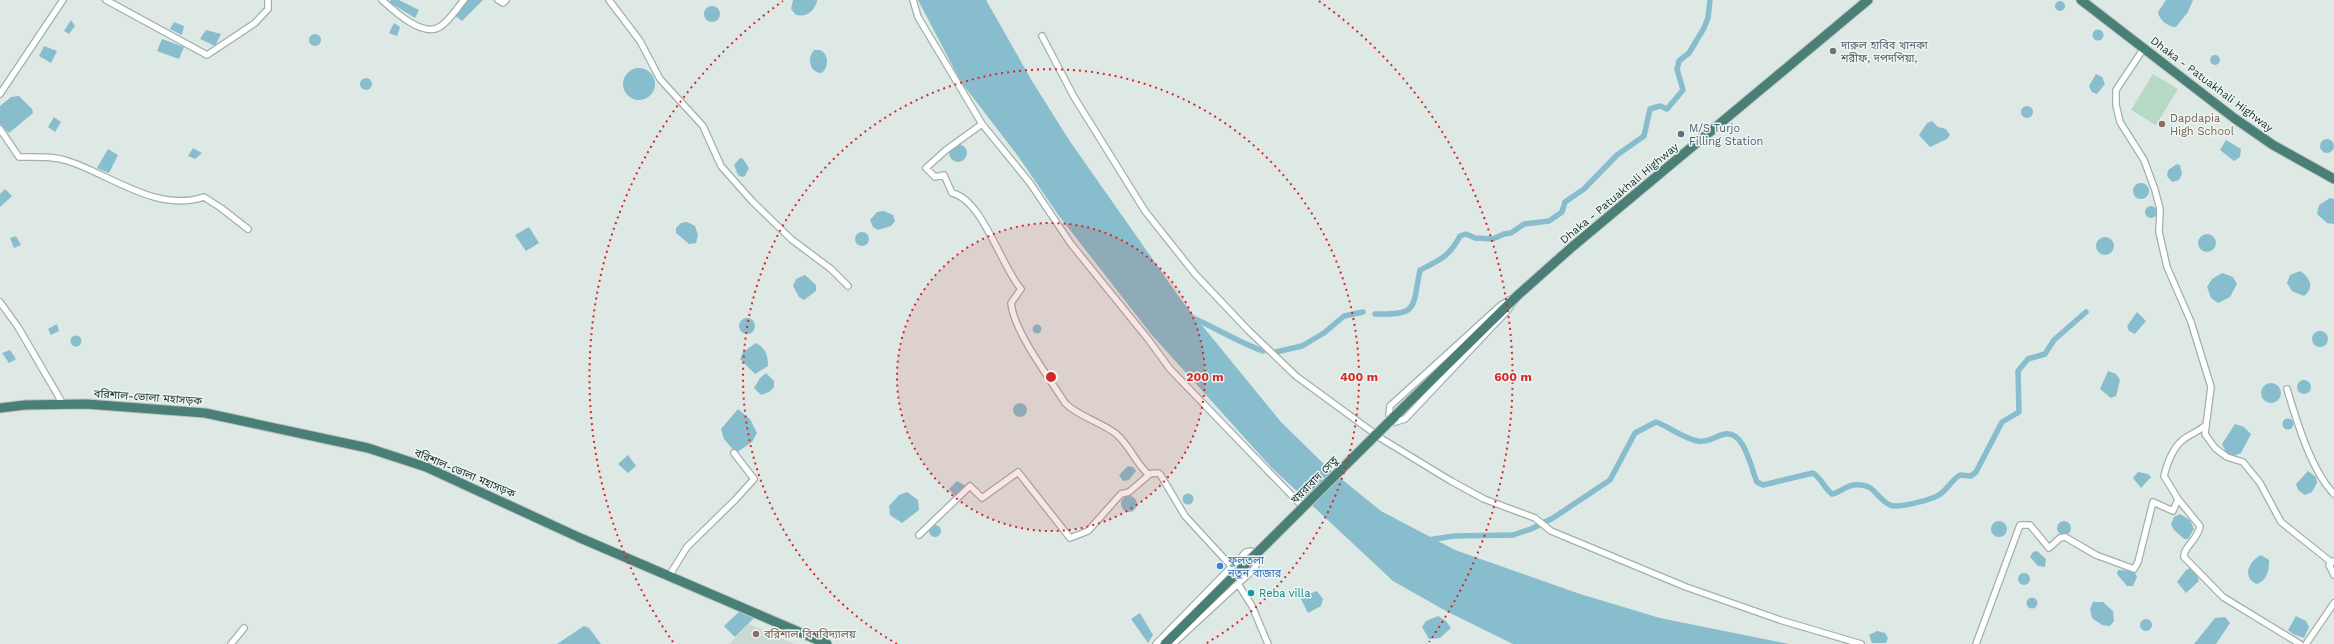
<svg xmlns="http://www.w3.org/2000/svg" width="2334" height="644" viewBox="0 0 2334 644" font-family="'Work Sans','Noto Sans Bengali',sans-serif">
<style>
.built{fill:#ccd8d4}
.green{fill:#b7d9c3}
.water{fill:#87bdcc}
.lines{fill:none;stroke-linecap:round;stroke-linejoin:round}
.canal{stroke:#87bdcc;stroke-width:5.5}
.minor-casing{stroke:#a1b0ac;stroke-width:8}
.trunk-casing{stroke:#bcc3c2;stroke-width:11}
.minor{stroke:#fff;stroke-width:5.5}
.trunk{stroke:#497f76;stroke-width:9}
.trunk-bridge-casing{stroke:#bcc3c2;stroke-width:11;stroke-linecap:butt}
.trunk-bridge{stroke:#497f76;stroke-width:9}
.ring{fill:none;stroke:#d62828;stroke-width:2;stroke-dasharray:2 4}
.worship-dot{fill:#6b7280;stroke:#eef6f2;stroke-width:1.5}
.education-dot{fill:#8d6e63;stroke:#eef6f2;stroke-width:1.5}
.service-dot{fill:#5c6f8a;stroke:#eef6f2;stroke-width:1.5}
.shop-dot{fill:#3f7fe0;stroke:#eef6f2;stroke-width:1.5}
.culture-dot{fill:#0f9aa8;stroke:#eef6f2;stroke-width:1.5}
.labels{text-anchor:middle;stroke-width:3;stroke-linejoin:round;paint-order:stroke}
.worship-label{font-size:11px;fill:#5b616d;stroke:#eef6f2;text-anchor:start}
.street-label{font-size:11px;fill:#203733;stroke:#eef6f2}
.education-label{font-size:11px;fill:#785e54;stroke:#eef6f2;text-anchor:start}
.service-label{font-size:11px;fill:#4e5e75;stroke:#eef6f2;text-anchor:start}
.shop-label{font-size:11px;fill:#366cbe;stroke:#eef6f2;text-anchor:start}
.culture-label{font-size:11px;fill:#0d838f;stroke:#eef6f2;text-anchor:start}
.centre{fill:#d62828;stroke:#eef6f2;stroke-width:2}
.ring-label{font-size:12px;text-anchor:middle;font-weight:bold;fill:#d62828;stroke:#eef6f2;stroke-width:3;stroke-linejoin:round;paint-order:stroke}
</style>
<rect width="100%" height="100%" fill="#dee9e5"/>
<path class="built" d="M 749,624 L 795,644 L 729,644 Z"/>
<path class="green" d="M 2153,74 L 2178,89 L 2156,125 L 2131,110 Z"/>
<path class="water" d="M 391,0 L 399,0 L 419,10 L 415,18 L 389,2 Z
M 468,0 L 483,0 L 462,21 L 454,15 Z
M 793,0 L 817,0 L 817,2 C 813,12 807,17 796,15 L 791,9 Z
M 918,0 L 986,0 L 1032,81 L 1069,140 L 1182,301 L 1281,422 L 1329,469 L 1381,511 L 1455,550 L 1580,594 L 1660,618 L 1789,644 L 1513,644 L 1446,611 L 1393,581 L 1271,467 L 1151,334 L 1059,216 L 1018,156 L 961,82 Z
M 2166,0 L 2193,0 L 2188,12 L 2176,27 C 2168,27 2159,20 2158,12 Z
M2055 6a5 5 0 1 1 10 0a5 5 0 1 1-10 0Z
M704 14a8 8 0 1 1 16 0a8 8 0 1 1-16 0Z
M 71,20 L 75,26 L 69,34 L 64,31 Z
M 174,22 L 184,26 L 182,35 L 170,29 Z
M 394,23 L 400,27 L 397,36 L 389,33 Z
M2092.5 35a5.5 5.5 0 1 1 11 0a5.5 5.5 0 1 1-11 0Z
M 206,30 L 221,34 L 215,46 L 200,39 Z
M309 40a6 6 0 1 1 12 0a6 6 0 1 1-12 0Z
M 162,39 L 184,47 L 179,59 L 157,51 Z
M 44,46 L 57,51 L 51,63 L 39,56 Z
M 814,50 L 820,50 C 829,54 829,66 822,73 C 809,73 807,58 814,50 Z
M2210 60a5 5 0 1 1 10 0a5 5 0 1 1-10 0Z
M623 84a16 16 0 1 1 32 0a16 16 0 1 1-32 0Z
M 2096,74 L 2102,77 L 2105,84 L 2097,94 L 2092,92 L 2089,86 Z
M360 84a6 6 0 1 1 12 0a6 6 0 1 1-12 0Z
M 19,96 L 32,109 L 33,113 L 9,133 L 0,124 L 0,106 L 11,97 Z
M2021 112a6 6 0 1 1 12 0a6 6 0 1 1-12 0Z
M 54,117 L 61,122 L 55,132 L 48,127 Z
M 1932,121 L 1938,127 L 1946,129 L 1950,135 L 1947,139 L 1930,147 L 1919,135 L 1927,123 Z
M2320 146a7 7 0 1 1 14 0a7 7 0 1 1-14 0Z
M 2226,140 L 2241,149 L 2240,157 L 2234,161 L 2220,150 Z
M949 153a9 9 0 1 1 18 0a9 9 0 1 1-18 0Z
M 193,148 L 202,153 L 195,159 L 188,156 Z
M 108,149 L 118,155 L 109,173 L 97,168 Z
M 740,158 L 743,159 L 749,168 L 745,176 L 742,177 L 738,175 L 734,165 Z
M 2177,164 L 2180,165 L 2182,174 L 2179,180 L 2172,182 L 2167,176 L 2168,170 Z
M2133 191a8 8 0 1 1 16 0a8 8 0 1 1-16 0Z
M 5,189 L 12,196 L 0,207 L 0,194 Z
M 2330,198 L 2334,199 L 2334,224 L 2327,223 L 2317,214 L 2319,205 Z
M2145 212a6 6 0 1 1 12 0a6 6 0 1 1-12 0Z
M 884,211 L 893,215 L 895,221 L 891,226 L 878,230 L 873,227 L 870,220 L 877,212 Z
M 687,222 L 695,226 L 698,235 L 696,243 L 689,244 L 676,233 L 676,228 L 681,223 Z
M 529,227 L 539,243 L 526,251 L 515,235 Z
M855 239a7 7 0 1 1 14 0a7 7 0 1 1-14 0Z
M2198 243a9 9 0 1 1 18 0a9 9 0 1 1-18 0Z
M 16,236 L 21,245 L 14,248 L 10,238 Z
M2096 246a9 9 0 1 1 18 0a9 9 0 1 1-18 0Z
M 2300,271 C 2310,277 2315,288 2304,296 L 2292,291 L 2287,283 L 2290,275 Z
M 2222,273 L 2233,277 L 2237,284 L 2230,297 L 2218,303 L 2211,298 L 2207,287 L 2212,279 Z
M 805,275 L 816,285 L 816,291 L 804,300 L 799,297 L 793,286 L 796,279 Z
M 2137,312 L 2146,321 L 2135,334 L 2129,331 L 2127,326 Z
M739 326a8 8 0 1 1 16 0a8 8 0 1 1-16 0Z
M 57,324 L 59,331 L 51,335 L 48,329 Z
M1032.5 329a4.5 4.5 0 1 1 9 0a4.5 4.5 0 1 1-9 0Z
M2312 339a8 8 0 1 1 16 0a8 8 0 1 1-16 0Z
M70.5 341a5.5 5.5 0 1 1 11 0a5.5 5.5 0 1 1-11 0Z
M 756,343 C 766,348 768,356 768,366 L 755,374 L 740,359 L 743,352 Z
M 10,350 L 16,359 L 9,363 L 2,353 Z
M 2108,371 L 2116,374 L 2120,380 L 2116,396 L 2111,398 L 2100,389 Z
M 766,373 L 774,381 L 774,387 L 769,392 L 761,395 L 754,388 L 760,378 Z
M2297 387a7 7 0 1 1 14 0a7 7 0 1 1-14 0Z
M2261 393a10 10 0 1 1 20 0a10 10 0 1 1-20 0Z
M1013 410a7 7 0 1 1 14 0a7 7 0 1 1-14 0Z
M 738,409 L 750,419 L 757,433 L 752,442 L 736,453 L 724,439 L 721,429 Z
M2282.5 424a5.5 5.5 0 1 1 11 0a5.5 5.5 0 1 1-11 0Z
M 2235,424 L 2244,427 L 2251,434 L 2241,453 L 2234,456 L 2226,452 L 2222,444 Z
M 628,455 L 636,466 L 628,473 L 618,464 Z
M 1128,466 L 1133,467 L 1136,471 L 1129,480 L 1123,481 L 1119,475 Z
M 2308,471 L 2316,477 L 2317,483 L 2312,492 L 2305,495 L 2298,490 L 2296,484 Z
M 2138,472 L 2148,474 L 2151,477 L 2141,488 L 2133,478 Z
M 957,481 L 968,487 L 960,494 L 954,495 L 949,489 Z
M 907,492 L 918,500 L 919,510 L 902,523 L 890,515 L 889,506 L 899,495 Z
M1182.5 499a5.5 5.5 0 1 1 11 0a5.5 5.5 0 1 1-11 0Z
M1121 504a8 8 0 1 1 16 0a8 8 0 1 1-16 0Z
M 2180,514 L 2190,520 L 2194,529 L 2188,539 L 2184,539 L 2174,530 L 2171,524 L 2174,517 Z
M2057 528a7 7 0 1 1 14 0a7 7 0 1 1-14 0Z
M1991 529a8 8 0 1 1 16 0a8 8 0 1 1-16 0Z
M929 531a6 6 0 1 1 12 0a6 6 0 1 1-12 0Z
M 2037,551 L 2046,559 L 2045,567 L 2038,566 L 2030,557 L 2033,552 Z
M 2261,555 L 2269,560 C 2269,569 2268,580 2257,584 C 2241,577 2249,561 2261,555 Z
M 2190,568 L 2197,575 L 2199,581 L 2186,593 L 2177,582 L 2186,570 Z
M 2118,570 L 2134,571 L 2137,577 L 2133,586 L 2127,586 L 2117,574 Z
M2018 579a6 6 0 1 1 12 0a6 6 0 1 1-12 0Z
M 1317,591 L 1323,599 L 1321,606 L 1308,613 L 1301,599 L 1306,595 Z
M2026.5 603a5.5 5.5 0 1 1 11 0a5.5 5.5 0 1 1-11 0Z
M 2093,602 L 2103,602 L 2113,611 L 2114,621 L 2110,626 L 2102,625 L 2092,618 L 2090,609 Z
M 739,612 L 754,618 L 735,637 L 724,626 Z
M 1140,613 L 1153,635 L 1148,643 L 1131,619 Z
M 1438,616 L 1446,621 L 1451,628 L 1440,638 L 1429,639 L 1422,627 L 1426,621 Z
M 2296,616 L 2306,621 L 2309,627 L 2304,638 L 2293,634 L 2288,630 Z
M 2225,617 L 2230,623 L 2216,644 L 2194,644 L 2215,618 Z
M2140 625a6 6 0 1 1 12 0a6 6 0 1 1-12 0Z
M 584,626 L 589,628 L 601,644 L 557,644 Z
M 1877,631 L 1885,633 L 1888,638 L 1886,643 L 1872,643 L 1869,635 Z"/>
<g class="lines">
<path class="canal" d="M 1375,314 C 1419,315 1412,309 1420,270 C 1440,260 1449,257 1460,236 L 1466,234 L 1475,238 L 1493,239 L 1504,234 L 1511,233 L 1524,224 L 1549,221 L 1562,212 L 1565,202 L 1584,189 L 1617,155 L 1644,136 L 1650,109 L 1660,106 L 1667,109 L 1683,90 L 1677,69 L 1679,61 L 1689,53 L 1704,28 L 1708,18 L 1710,0
M 1191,317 C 1216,328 1238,342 1263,351
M 1276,352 L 1302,346 L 1324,333 L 1344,316 L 1363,312
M 1428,540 L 1454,536 L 1513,535 L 1531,529 L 1553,518 L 1610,480 L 1635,433 L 1656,422 C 1670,427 1684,439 1698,441 C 1708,443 1715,436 1725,434 C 1745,431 1751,469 1757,482 L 1763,485 L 1813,473 C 1822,479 1824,488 1832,494 C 1840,493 1845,486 1854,485 C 1876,483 1875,498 1890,505 C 1897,509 1928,500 1935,497 C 1946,493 1950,481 1960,475 L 1971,476 L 1976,472 L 2002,422 L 2019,412 L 2018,371 L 2028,359 L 2045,354 L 2054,340 L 2086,312"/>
<defs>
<path id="minor" d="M 106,0 L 207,55 L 255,23 L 268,9 L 268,0
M 382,0 C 394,11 424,39 441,26 C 450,20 457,8 464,0
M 498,0 L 503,3 L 506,0
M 609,0 L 640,41 L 660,79 L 703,126 L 721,166 L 752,201 L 791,239 L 831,269 L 848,286
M 913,0 L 918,17 L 982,124 L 1030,183 L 1071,244 L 1148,339 L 1170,369 L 1300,504
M 1042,36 L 1074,97 L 1145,211 L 1195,274 L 1248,330 L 1296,376 L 1382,439 L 1451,481 L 1484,499 L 1535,518 L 1551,531 L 1686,587 L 1780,620 L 1861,644
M 2144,48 L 2116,90 L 2116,105 L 2120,122 L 2144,160 L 2155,190 L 2160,209 L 2159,232 L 2167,267 L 2191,322 L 2211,387 L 2205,434 L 2215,448 L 2227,457 L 2243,462 L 2260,483 L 2281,522 L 2331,562
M 0,94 L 63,0
M 982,124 L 946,150 L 926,168 L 935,177 L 944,175 L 952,193 C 982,199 1001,266 1021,289 L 1011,303 C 1014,332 1049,377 1065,403 C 1079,417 1099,421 1115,433 C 1129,444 1135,462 1148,474 L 1158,473 L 1160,474 L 1185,516 L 1231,566
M 0,129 L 19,157 C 35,157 52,156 68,161 C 111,175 157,213 204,197 L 221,208 L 248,229
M 1518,295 L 1507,311 L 1405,419 L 1395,422 L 1389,415 L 1390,406 L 1501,305 Z
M 0,302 L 18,327 L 63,404
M 2287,389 C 2297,422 2311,470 2334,494
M 2206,425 C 2199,431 2191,434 2184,439 C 2173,447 2167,464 2164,476 L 2178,499 L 2200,526 C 2198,540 2183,547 2184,557 L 2223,597 L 2300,644
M 919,535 L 970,486 L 982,498 L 1018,472 L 1070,538 L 1088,531 L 1121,494 L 1129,492 L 1150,474
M 2334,561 L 2329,565 L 2334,575
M 669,576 L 687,547 L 735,500 L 754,479 L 734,453
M 1238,584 L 1252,606 L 1268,644
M 231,644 L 244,628
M 1156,644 L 1246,552 L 1251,551 L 1259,559 L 1254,569 L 1173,644
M 1976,644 L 2020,525 L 2030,525 L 2049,548 L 2060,538 L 2065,537 L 2096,555 L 2134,569 L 2138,562 L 2153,502 L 2173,511 L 2178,499
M 2306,644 L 2334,603"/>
<path id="trunk" d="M 2081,0 L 2234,118 L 2273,145 L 2334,179
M 0,408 L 25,405 L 86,404 L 205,413 L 368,448 L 426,467 L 578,537 L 827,644
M 1395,416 L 1518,295 L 1572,247 L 1868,0
M 1165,644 L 1249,561"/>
</defs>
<use href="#minor" class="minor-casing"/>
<use href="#trunk" class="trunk-casing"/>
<use href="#minor" class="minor"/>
<use href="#trunk" class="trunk"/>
<defs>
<path id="trunk-bridge" d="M 1249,561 L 1395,416"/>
</defs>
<use href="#trunk-bridge" class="trunk-bridge-casing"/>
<use href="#trunk-bridge" class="trunk-bridge"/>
</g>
<circle cx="1051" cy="377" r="154" fill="#d62828" fill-opacity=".12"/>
<g class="ring">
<circle cx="1051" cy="377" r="154"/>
<path d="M897 644A308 308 0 1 1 1205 644"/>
<path d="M673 642A462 462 0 0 1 783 1M1319 1A462 462 0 0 1 1429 642"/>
</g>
<circle class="worship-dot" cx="1833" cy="51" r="4"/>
<g class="education-dot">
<circle cx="2162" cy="124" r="4"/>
<circle cx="756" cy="634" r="4"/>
</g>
<circle class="service-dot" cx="1681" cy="134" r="4"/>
<circle class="shop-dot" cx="1220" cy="566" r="4"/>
<circle class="culture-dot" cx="1251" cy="593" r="4"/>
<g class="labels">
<g class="worship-label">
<text x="1841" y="49">দারুল হাবিব খানকা<tspan x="1841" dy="13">শরীফ, দপদপিয়া,</tspan></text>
</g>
<g class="street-label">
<text transform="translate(2212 84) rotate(37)" y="4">Dhaka - Patuakhali Highway</text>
<text transform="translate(1619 193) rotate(-40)" y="4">Dhaka - Patuakhali Highway</text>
<text transform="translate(148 397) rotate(4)" y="4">বরিশাল-ভোলা মহাসড়ক</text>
<text transform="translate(465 473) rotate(23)" y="4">বরিশাল-ভোলা মহাসড়ক</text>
<text transform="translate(1314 480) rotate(-45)" y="4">খয়রাবাদ সেতু</text>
</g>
<g class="education-label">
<text x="2170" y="122">Dapdapia<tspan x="2170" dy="13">High School</tspan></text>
<text x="764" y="638">বরিশাল বিশ্ববিদ্যালয়</text>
</g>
<g class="service-label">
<text x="1689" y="132">M/S Turjo<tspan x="1689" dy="13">Filling Station</tspan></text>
</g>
<g class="shop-label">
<text x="1228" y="564">ফুলতলা<tspan x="1228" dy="13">নতুন বাজার</tspan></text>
</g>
<g class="culture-label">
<text x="1259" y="597">Reba villa</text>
</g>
</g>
<circle cx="1051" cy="377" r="6" class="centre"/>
<g class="ring-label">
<text x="1205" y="381">200 m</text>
<text x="1359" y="381">400 m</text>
<text x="1513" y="381">600 m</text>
</g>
</svg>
